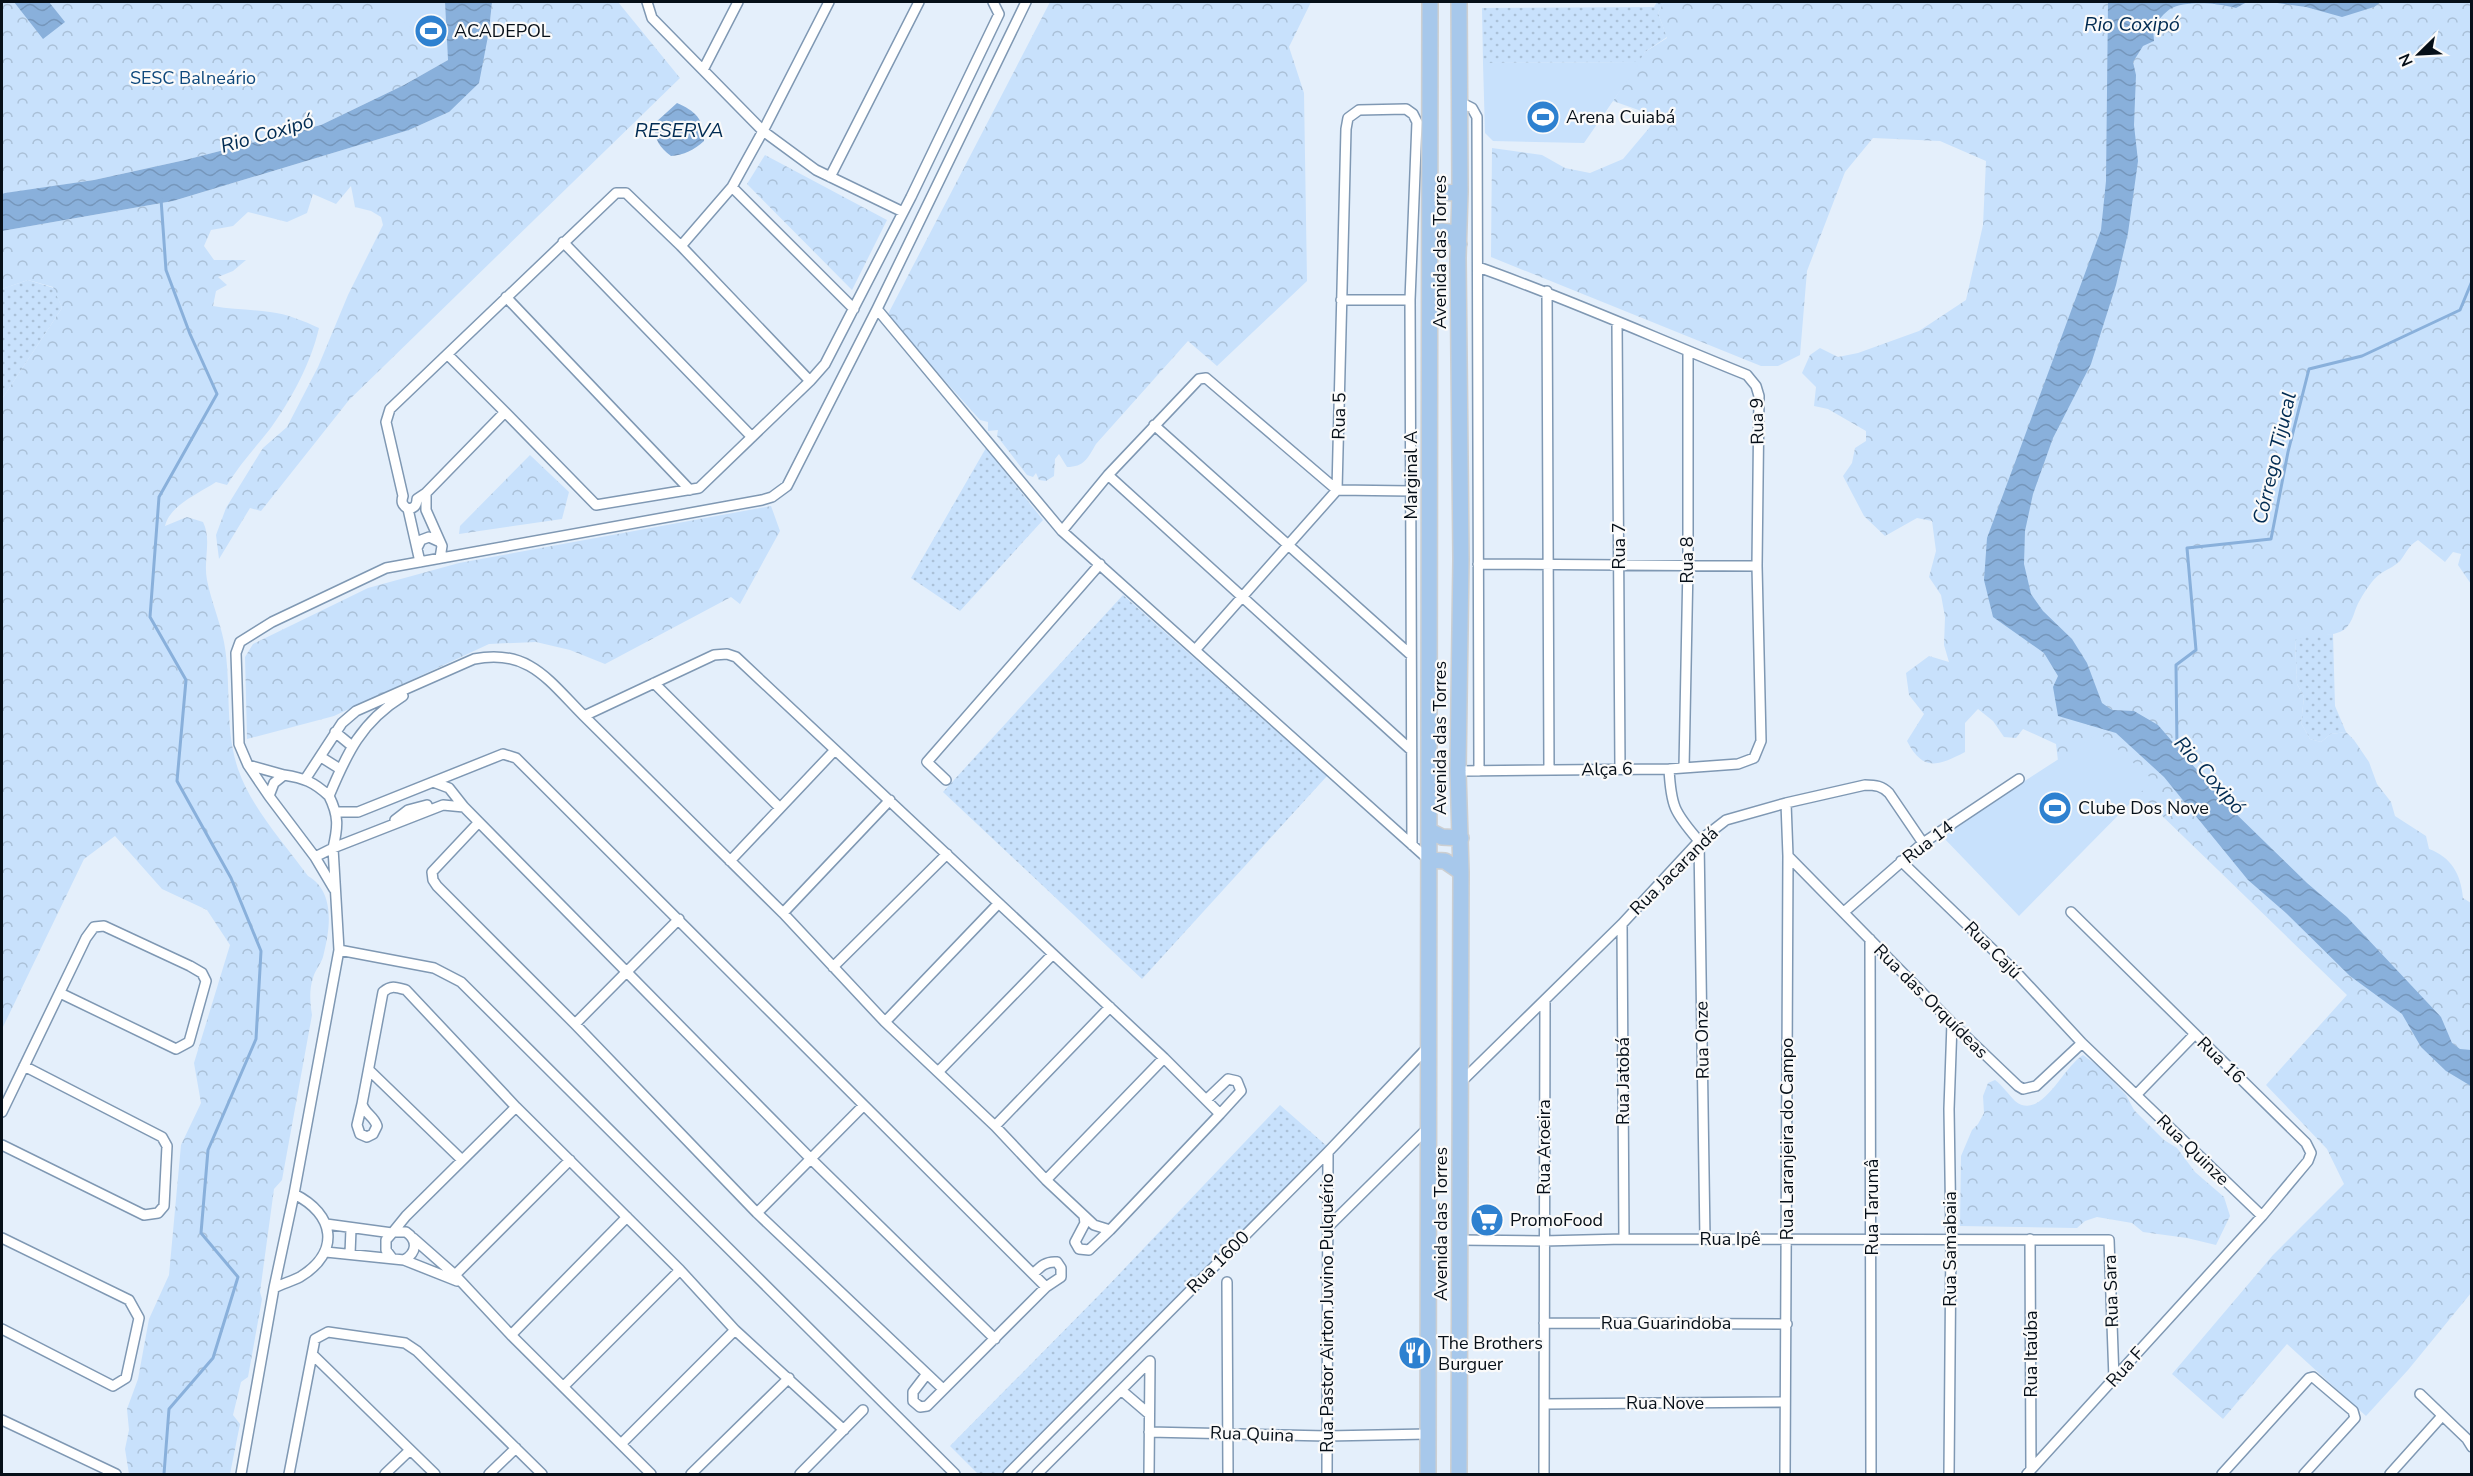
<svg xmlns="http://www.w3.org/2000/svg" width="2473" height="1476" viewBox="0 0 2473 1476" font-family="'Nunito Sans',sans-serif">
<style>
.grass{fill:url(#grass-dots)}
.forest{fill:url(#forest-crowns)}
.garden{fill:#c8e1fc}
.water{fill:url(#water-waves)}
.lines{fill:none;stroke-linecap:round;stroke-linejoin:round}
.stream{stroke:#89b0db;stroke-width:3}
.minor-casing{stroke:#7f98b3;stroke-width:12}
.primary-casing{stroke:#cdcfd1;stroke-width:18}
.minor{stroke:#fff;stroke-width:9}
.primary{stroke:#a7c8eb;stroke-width:15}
.labels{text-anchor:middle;stroke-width:4.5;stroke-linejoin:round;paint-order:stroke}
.poi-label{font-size:18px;fill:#060f18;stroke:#fafafa;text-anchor:start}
.park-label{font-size:18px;fill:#0e487c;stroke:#fafafa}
.street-label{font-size:18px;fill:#060f18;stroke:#fafafa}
.water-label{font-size:20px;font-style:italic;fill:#002b52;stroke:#fafafa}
</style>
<defs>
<pattern id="grass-dots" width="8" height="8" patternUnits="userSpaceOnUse" patternTransform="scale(1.5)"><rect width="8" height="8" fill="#c8e1fc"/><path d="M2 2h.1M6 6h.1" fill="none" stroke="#aac0d7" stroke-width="1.8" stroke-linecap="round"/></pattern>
<pattern id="forest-crowns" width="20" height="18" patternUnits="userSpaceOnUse" patternTransform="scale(1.5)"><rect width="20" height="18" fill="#c8e1fc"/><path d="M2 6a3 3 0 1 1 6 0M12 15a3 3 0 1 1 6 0" fill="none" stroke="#aac0d7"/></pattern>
<pattern id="water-waves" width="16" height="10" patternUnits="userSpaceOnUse" patternTransform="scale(1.5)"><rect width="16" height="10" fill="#89b0db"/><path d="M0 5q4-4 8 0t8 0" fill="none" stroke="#7596bb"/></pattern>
</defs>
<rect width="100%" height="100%" fill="#e4effb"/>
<path class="grass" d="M 1657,2 L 1664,2 L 1658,13 L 1667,37 L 1645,52 L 1640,62 L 1483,63 L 1482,8 L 1654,7 Z
M 28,280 L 54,288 L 62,308 L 2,399 L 2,289 Z
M 986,448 L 1043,520 L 960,611 L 911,578 Z
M 1123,595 L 1327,776 L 1142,979 L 943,792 Z
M 2333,634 L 2335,706 L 2346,732 L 2331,734 L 2321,742 L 2310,739 L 2301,723 L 2304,697 L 2297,684 L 2295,639 L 2306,635 Z
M 1280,1105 L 1329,1148 L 1006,1474 L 978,1474 L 950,1446 L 1105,1289 Z"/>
<path class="forest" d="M 2,2 L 445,2 L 448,60 L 404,85 L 321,125 L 185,160 L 94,180 L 2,194 Z
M 492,2 L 618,2 L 680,78 L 349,400 L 261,511 L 250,508 L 219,559 L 216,535 L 226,508 L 263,448 L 287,427 L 318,367 L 348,295 L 383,225 L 381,217 L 371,211 L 355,207 L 351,186 L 336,204 L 313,194 L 307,213 L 287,222 L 248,212 L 233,226 L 211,230 L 204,246 L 214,260 L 246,260 L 233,271 L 218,277 L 227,285 L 216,291 L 213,306 C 232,310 251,309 270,312 C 287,314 304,321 319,328 C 311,363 291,400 270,429 C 255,448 240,464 227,485 L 216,482 C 198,494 170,505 165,526 L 187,517 L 203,522 C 212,540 203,560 207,580 C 211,601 220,621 224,642 C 232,685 224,727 238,769 C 252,809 284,843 308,876 C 336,892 330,930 323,957 C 321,964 315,970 313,978 C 309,990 310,1002 312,1015 L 282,1180 L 274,1189 L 260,1292 L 262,1299 L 248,1377 L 241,1382 L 233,1415 L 240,1424 L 230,1474 L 129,1474 L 125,1449 L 129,1430 L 127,1409 L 138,1379 L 149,1319 L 169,1275 L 181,1145 L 201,1103 L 194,1063 L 230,945 L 207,910 L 162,889 L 115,836 L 84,859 L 2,1029 L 2,399 L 62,308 L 53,287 L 28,280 L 2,289 L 2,231 L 173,201 L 409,130 L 449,112 L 489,31 Z
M 1050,2 L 1311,2 L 1289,47 L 1304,93 L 1307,281 L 1217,366 L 1188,341 L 1096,444 C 1088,458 1084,467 1067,467 L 1059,454 L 1055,459 L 1054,476 L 1046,481 L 1039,480 L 1036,473 L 1033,477 L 1027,475 L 997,436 L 998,430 L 988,431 L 988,422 L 980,420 L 887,316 Z
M 1664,2 L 2471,2 L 2471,584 L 2458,565 L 2461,554 L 2453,552 L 2445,562 L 2418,540 C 2408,546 2407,552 2400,561 C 2394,567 2387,569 2380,574 C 2372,580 2365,591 2360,600 C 2354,609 2354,621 2345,629 C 2334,638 2309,634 2295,640 L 2297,684 L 2304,697 L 2301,723 L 2310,739 L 2321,742 L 2331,734 L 2346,732 L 2354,740 L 2369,762 L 2377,784 L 2391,802 L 2395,816 L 2426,836 L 2429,849 C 2451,857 2461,874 2463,898 L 2471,903 L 2471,1293 L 2408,1370 L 2366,1416 L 2287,1344 L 2223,1419 L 2172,1374 L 2273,1255 L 2344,1184 L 2327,1149 L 2266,1085 L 2347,995 L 2154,808 L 2059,769 L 2056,744 L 2023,729 L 2016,738 L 2004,737 L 1993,721 L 1978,709 L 1965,723 L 1965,752 C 1938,766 1923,772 1907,741 L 1924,714 L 1909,695 L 1906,673 L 1929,656 L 1949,662 L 1944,645 L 1945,617 L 1941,595 L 1929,577 L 1936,551 L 1932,521 L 1917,518 L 1885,536 L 1864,516 L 1843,476 L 1852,463 L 1855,448 L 1866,441 L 1866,431 L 1828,409 L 1814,406 L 1816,387 L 1802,373 L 1810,355 L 1820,348 L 1838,357 L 1858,353 L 1919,331 L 1966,300 L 1983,225 L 1986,161 L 1940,141 L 1873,138 L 1845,172 L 1807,271 L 1800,355 L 1778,366 L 1761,366 L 1491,257 L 1492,148 L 1542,155 L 1565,168 L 1590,173 L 1623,159 L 1650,127 L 1647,113 L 1613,101 L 1645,52 L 1667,38 L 1658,13 Z
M 765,155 L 887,220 L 852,290 L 747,184 Z
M 530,455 L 569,492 L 562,519 L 459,534 L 460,526 Z
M 771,506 L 780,531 L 740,604 L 731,597 L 605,664 L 570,650 L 536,642 L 489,644 L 334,716 L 247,739 L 245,657 L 253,644 L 368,588 L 459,563 Z
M 2083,1055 L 2098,1066 L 2126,1095 L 2134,1110 L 2164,1140 L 2177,1148 L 2195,1172 L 2224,1197 L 2230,1216 L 2216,1245 L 2187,1238 L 2143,1232 L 2132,1223 L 2097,1217 L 2085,1221 L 2077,1228 L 1960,1226 L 1961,1156 L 1972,1130 L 1978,1124 L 1984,1113 L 1983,1096 L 1988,1083 L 1995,1080 C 2003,1086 2008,1094 2015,1101 C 2041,1122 2062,1068 2083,1055 Z"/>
<path class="garden" d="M 381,2 L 445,2 L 448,60 Z
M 1640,62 L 1584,143 L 1493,141 L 1485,133 L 1483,63 Z
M 2099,733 L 2153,780 L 2019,916 L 1941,835 Z"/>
<path class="water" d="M 14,2 L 49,2 L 65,22 L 43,39 Z
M 445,2 L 492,2 L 489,31 L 479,83 L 449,112 L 409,130 L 173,201 L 2,231 L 2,194 L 5,193 L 94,180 L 185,160 L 321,125 L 404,85 L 448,60 Z
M 2108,2 L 2247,2 L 2236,8 C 2218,3 2186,0 2170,9 C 2164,13 2158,21 2153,27 L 2154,41 L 2143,46 L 2133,62 L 2136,75 L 2134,125 L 2138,161 L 2128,233 L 2116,285 L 2091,364 L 2053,438 L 2033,494 L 2025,531 L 2024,564 L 2031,594 L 2043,611 L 2072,639 L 2087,663 L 2102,703 L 2112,710 L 2134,711 L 2158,725 L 2229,807 L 2307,883 L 2347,917 L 2441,1017 L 2452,1043 L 2460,1049 L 2471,1050 L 2471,1086 L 2446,1071 L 2421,1047 L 2402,1014 L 2350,976 L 2286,913 L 2248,880 L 2164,777 L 2116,733 L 2058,716 L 2053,687 L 2058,676 L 2044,653 L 1993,617 L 1984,580 L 1987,538 L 2101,230 L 2106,181 Z
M 2270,2 L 2381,2 L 2374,7 L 2342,17 L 2306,7 Z
M 677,103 C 696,111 705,121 704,141 C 694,150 684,155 671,156 C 658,146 654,138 655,123 Z"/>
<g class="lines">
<path class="stream" d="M 161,199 L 166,270 L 190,334 L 217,394 L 159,497 L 150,617 L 186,680 L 177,781 L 231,878 L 261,951 L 256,1039 L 208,1150 L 201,1233 L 238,1277 L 213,1358 L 169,1409 L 164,1474
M 2177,749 L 2176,665 L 2196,650 L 2187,548 L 2271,539 L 2288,452 L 2309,369 L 2362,356 L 2460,310 L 2472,281"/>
<defs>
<path id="minor" d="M 829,2 L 763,131 L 816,170 L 903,212
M 703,70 L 738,2
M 1458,101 L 1472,108 L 1477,117 L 1479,771
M 830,177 L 919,2
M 732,187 L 854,309
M 563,242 L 752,437
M 681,246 L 810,381
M 1547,291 L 1549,770
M 506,297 L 690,490
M 1341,300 L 1410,300
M 877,309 L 1062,531 L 1429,860
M 1617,322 L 1620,769
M 448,355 L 505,412
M 1154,425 L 1411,655
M 1108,475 L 1411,750
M 426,493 L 426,510 L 442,546 L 440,558
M 408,509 C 415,508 417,505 417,499 L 426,493 L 505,412 L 596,505 L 699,488 L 810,381 L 825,364 L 911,197 L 999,14 L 993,2
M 1062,531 L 1108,475 L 1199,379 L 1206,378 L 1337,490 L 1411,491
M 417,548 L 421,540 L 429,537 L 440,542
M 420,562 L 408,509 C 402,505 401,502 403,496 L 386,422 L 390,409 L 616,193 L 626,193 L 681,246 L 732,187 L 763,131 L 652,18 L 647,2
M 1478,564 L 1757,566
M 1196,649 L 1337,490 L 1346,129 L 1348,118 L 1359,110 L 1406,109 L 1413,114 L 1417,122 L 1410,300 L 1412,845
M 654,683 L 780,808
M 335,732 L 352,746
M 321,757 L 340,769
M 248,765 L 284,775
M 1684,768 L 1688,565 L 1688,352
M 1669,769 C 1671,806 1674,812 1699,841 L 1705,1239
M 1458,771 L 1669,769 L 1738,764 L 1754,758 L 1761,741 L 1757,566 L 1759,396 L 1756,386 L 1747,375 C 1657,339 1569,299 1478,267
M 306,778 L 342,723 L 356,711 L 474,659 C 529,648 549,681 584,716
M 946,780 L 927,762 L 1100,564
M 433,782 L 449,788 L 464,807 L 811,1159 L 995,1339
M 269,796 L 248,765 L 239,744 L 236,653 L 240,642 L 272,622 L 386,568 L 762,500 L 772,497 L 787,486 L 877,309 L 1026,2
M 329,796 C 314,782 304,778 284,775 L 274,783 L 269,796 L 315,857 L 334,889
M 337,812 L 358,812 L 503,754 L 516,758 L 1046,1287
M 395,820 L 408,810 L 427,805
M 479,822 L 432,872 L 433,880 L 437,886 L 575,1024 L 757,1213 L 943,1389
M 1788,856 L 1952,1023 L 2018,1086 L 2023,1089 L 2036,1086 L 2082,1043
M 315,857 L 333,848 C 338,827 339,816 329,796 C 347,753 361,722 403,696
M 730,861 L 834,751
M 1901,861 L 2017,973 L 2082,1043 L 2262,1216
M 1844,912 L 1923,843 L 2019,779
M 783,913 L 890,800
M 1622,924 L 1624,1239
M 1870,939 L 1871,1474
M 339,950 L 434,968 L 461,982 L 955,1474
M 833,967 L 947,854
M 885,1022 L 998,904
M 575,1024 L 679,919
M 369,1070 L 462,1160
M 938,1072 L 1053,954
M 1459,1084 L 1622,924 L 1699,841 L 1726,820 L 1786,803 L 1865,785 C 1876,785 1882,786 1889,793 L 1923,843
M 2136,1095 L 2195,1034
M 1206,1100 L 1228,1079 L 1237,1081 L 1241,1091 L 1220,1114
M 362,1104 L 383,992 C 391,985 396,987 406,990 L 516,1107 L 680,1270 L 735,1330 L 844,1430
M 362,1104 C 365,1114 374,1116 377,1126 L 373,1134 L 367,1137 L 360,1134 L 357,1125 Z
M 2,1112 L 86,938 L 94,927 L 104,926 L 190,966 L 202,973 L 206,981 L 189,1042 L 176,1049 L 60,993
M 995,1126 L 1110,1007
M 2,1145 L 144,1215 L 158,1213 L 164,1206 L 167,1146 L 162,1137 L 24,1066
M 1046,1180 L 1164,1058
M 757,1213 L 863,1106
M 1084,1216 L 1085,1223 L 1075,1242 L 1079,1249 L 1089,1250 L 1110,1230 L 1094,1225 L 1046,1180 L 995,1126 L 885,1022 L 783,913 L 584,716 L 714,655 L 727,654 L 736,657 L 1164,1058 L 1220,1114 L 1110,1230
M 326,1224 L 392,1233
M 1327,1228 L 1429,1127
M 393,1232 L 406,1216 L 516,1107
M 2,1238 L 129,1300 L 139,1318 L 126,1378 L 113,1386 L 2,1329
M 413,1238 L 455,1275 L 511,1335 L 651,1474
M 2030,1239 L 2031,1469
M 1459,1240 L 1543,1241 L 1624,1239 L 2109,1240 L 2114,1379
M 326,1252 L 404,1260 C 417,1253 418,1240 406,1232 L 393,1232 L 386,1240 L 386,1250 L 392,1258
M 350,1254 L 351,1229
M 404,1260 L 457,1281
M 452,1278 L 570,1160
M 1227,1282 L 1228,1474
M 274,1288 C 282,1284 292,1281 300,1277 C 341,1252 335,1214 294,1194
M 1544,1323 L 1787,1324
M 511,1335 L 627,1217
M 313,1355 L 435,1474
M 926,1375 L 913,1392 L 913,1401 L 920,1407 L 927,1406 L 1046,1287 L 1061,1277 L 1061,1268 L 1057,1262 C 1046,1261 1041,1266 1033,1274
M 564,1386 L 680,1270
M 1121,1390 L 1149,1414
M 2420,1394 L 2467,1439 L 2472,1447
M 1545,1404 L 1785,1402
M 2,1420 L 116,1474
M 1149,1432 L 1327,1436 L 1428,1434
M 621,1444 L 735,1330
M 241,1474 L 274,1288 L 294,1194 L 339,950 L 333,848 L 443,805 L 464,807
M 289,1474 L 315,1339 L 328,1332 L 405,1343 L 417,1351 L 542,1474
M 385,1474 L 409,1451
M 489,1474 L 516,1448
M 691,1474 L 789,1378
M 800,1474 L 863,1410
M 1008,1474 L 1328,1152 L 1427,1048
M 1037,1474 L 1150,1361
M 1149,1474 L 1150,1361
M 1327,1474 L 1328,1152
M 1544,1474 L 1545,1000
M 1785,1474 L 1788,856 L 1786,803
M 1949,1474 L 1951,1238 L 1949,1109 L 1952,1023
M 2027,1474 L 2262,1216 L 2308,1161 L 2311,1153 L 2306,1143 L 2071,912
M 2222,1474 L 2309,1378 L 2313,1377 L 2353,1411 L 2355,1418 L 2304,1474
M 2390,1474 L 2442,1416"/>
<path id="primary" d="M 1430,187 L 1444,193 L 1460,192
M 1430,234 L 1442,231 L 1449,232 L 1459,244
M 1430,831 L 1442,837 L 1461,838
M 1429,860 L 1445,861 L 1461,872
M 1428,1474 L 1430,2
M 1459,1474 L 1461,872 L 1458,771 L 1461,559 L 1458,258 L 1460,192 L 1459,2"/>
</defs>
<use href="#minor" class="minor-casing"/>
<use href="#primary" class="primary-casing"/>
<use href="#minor" class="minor"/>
<use href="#primary" class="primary"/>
</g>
<defs>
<symbol id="stadium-disc" viewBox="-11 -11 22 22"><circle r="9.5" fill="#2e81d0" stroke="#fafafa"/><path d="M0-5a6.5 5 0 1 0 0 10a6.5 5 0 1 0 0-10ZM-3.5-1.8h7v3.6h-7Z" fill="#fff"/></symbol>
<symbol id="supermarket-disc" viewBox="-11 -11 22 22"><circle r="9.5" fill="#2e81d0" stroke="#fafafa"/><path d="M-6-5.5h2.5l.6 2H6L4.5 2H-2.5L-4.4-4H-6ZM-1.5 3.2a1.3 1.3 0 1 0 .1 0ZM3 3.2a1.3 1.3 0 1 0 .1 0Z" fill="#fff"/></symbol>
<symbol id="restaurant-disc" viewBox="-11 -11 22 22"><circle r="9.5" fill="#2e81d0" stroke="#fafafa"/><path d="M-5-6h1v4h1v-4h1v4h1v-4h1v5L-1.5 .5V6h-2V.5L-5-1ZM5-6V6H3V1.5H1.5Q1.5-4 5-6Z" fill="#fff"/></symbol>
</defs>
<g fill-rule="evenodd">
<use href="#stadium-disc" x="412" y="12" width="38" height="38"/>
<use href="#stadium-disc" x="1524" y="98" width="38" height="38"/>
<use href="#stadium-disc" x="2036" y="789" width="38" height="38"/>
<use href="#supermarket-disc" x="1468" y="1201" width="38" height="38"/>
<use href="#restaurant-disc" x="1396" y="1334" width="38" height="38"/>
</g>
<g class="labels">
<g class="poi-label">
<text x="454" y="37">ACADEPOL</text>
<text x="1566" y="123">Arena Cuiabá</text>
<text x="2078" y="814">Clube Dos Nove</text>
<text x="1510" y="1226">PromoFood</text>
<text x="1438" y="1349">The Brothers<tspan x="1438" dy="21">Burguer</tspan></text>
</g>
<g class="park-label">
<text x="193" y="84">SESC Balneário</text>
</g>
<g class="street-label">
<text transform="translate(1440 252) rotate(-90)" y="6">Avenida das Torres</text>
<text transform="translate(1339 416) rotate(-89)" y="6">Rua 5</text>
<text transform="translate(1757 421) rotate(-91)" y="6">Rua 9</text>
<text transform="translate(1411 475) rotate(-90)" y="6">Marginal A</text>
<text transform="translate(1619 546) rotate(-90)" y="6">Rua 7</text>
<text transform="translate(1687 560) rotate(-90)" y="6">Rua 8</text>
<text transform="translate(1440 738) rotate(-90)" y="6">Avenida das Torres</text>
<text transform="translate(1607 769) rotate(-1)" y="6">Alça 6</text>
<text transform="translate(1928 842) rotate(-37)" y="6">Rua 14</text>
<text transform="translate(1674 871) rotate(-45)" y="6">Rua Jacarandá</text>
<text transform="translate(1993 950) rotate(45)" y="6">Rua Cajú</text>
<text transform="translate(1931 1001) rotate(45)" y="6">Rua das Orquídeas</text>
<text transform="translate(1702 1040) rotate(-91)" y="6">Rua Onze</text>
<text transform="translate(2221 1060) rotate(44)" y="6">Rua 16</text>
<text transform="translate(1623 1081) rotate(-90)" y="6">Rua Jatobá</text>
<text transform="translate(1787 1139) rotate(-90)" y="6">Rua Laranjeira do Campo</text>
<text transform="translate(1544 1147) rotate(-90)" y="6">Rua Aroeira</text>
<text transform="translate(2193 1150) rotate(44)" y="6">Rua Quinze</text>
<text transform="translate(1872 1207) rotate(-90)" y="6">Rua Tarumâ</text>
<text transform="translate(1441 1224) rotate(-90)" y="6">Avenida das Torres</text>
<text x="1730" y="1245">Rua Ipê</text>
<text transform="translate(1950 1249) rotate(-90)" y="6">Rua Samabaia</text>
<text transform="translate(1218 1262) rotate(-45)" y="6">Rua 1600</text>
<text transform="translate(2111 1291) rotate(-92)" y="6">Rua Sara</text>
<text transform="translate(1327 1313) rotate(-90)" y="6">Rua Pastor Airton Juvino Pulquério</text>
<text x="1666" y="1329">Rua Guarindoba</text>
<text transform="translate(2031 1354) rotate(-90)" y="6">Rua Itaúba</text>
<text transform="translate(2125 1367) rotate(-48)" y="6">Rua F</text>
<text x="1665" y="1409">Rua Nove</text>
<text transform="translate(1252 1434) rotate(2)" y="6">Rua Quina</text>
</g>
<g class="water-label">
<text x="2132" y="31">Rio Coxipó</text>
<text x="679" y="137">RESERVA</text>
<text transform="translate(267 133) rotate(-16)" y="7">Rio Coxipó</text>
<text transform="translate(2274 458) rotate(-77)" y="7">Córrego Tijucal</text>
<text transform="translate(2210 775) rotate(49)" y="7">Rio Coxipó</text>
</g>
</g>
<rect width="2473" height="1476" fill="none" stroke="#060f18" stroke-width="6"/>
<g transform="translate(2419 54) rotate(246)" stroke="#fafafa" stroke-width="4.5" paint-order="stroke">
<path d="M0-4.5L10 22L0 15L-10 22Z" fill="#060f18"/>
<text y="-9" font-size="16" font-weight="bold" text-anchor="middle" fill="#060f18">N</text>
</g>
</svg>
